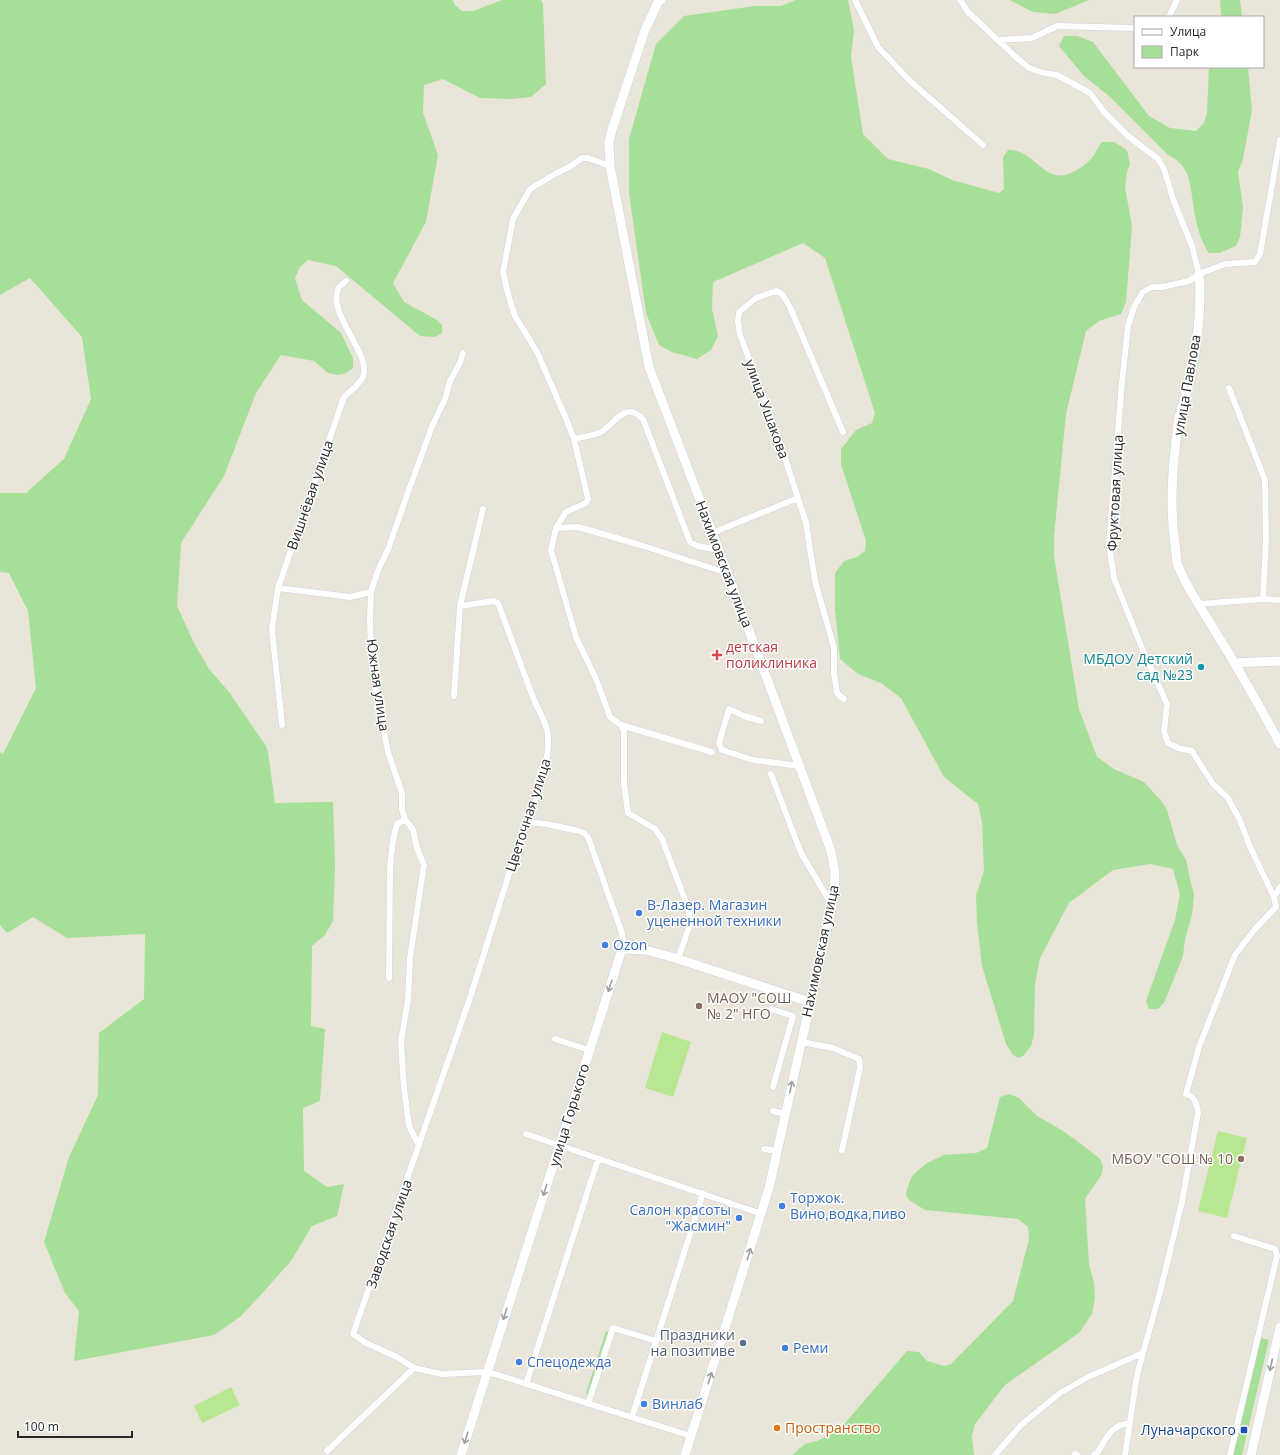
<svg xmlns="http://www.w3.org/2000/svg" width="1280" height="1455" viewBox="0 0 1280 1455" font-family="'Open Sans',sans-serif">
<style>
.green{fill:#a6df97}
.pitch{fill:#b8e792}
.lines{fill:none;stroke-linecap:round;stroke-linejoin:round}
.street-casing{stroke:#cfd0e0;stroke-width:7}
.secondary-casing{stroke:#cfd0e0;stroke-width:10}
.street{stroke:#fff;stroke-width:6}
.secondary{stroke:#fff;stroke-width:9}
.oneway{stroke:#9e9e9e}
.health-dot{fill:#e0444e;stroke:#fff;stroke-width:1.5}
.culture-dot{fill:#0f9aa8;stroke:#fff;stroke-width:1.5}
.shop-dot{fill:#3f7fe0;stroke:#fff;stroke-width:1.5}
.education-dot{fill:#8d6e63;stroke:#fff;stroke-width:1.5}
.service-dot{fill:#5c6f8a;stroke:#fff;stroke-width:1.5}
.food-dot{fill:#e8710a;stroke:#fff;stroke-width:1.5}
.transit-dot{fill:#1a4fb4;stroke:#fff;stroke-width:1.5}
.labels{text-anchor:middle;stroke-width:3;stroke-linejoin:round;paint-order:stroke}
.street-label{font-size:14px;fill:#282828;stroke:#fff}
.health-label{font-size:14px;fill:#be3a42;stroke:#fff;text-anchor:start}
.culture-label{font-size:14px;fill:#0d838f;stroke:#fff;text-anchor:end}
.shop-label{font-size:14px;fill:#366cbe;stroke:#fff;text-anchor:start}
.education-label{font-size:14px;fill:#785e54;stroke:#fff;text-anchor:start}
.service-label{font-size:14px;fill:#4e5e75;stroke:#fff;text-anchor:end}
.food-label{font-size:14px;fill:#c56008;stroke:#fff;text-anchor:start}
.transit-label{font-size:14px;fill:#164399;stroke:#fff;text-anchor:end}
</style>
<rect width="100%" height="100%" fill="#eae5d9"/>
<path class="green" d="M 0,0 L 453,0 L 455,5 L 462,11 L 473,11 L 502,0 L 541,0 L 543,4 L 546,84 L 531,97 L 511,99 L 480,98 L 443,79 L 424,85 L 423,113 L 438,155 L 426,222 L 393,283 L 404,302 L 437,320 L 442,325 L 442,333 L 435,337 L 420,336 L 336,266 L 308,260 L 300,267 L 295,278 L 302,300 L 341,333 L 353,358 L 353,368 L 346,373 L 338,375 L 328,373 L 314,361 L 281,355 L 256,393 L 224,476 L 181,543 L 177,606 L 194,643 L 209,669 L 229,692 L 266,746 L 268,752 L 275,803 L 333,802 L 335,865 L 333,921 L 325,935 L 312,946 L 311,1026 L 325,1029 L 320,1101 L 303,1108 L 304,1171 L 327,1187 L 344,1184 L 337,1216 L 312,1226 L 291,1261 L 258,1298 L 240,1317 L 214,1335 L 74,1361 L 79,1311 L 65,1293 L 44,1242 L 69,1157 L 98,1095 L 99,1033 L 144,999 L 145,934 L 67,938 L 33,917 L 7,933 L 0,925 L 0,752 L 3,754 L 36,688 L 28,611 L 9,573 L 0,572 L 0,493 L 26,493 L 64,459 L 91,399 L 82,337 L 30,278 L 0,295 Z
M 796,0 L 848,0 L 854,30 L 851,57 L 863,134 L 888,159 L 929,169 L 952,180 L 999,193 L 1004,189 L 1003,157 L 1008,150 C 1034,149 1043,183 1069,174 C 1077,170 1083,167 1090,160 C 1095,155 1097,148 1102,142 L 1114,142 L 1127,150 L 1130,164 L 1127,172 L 1125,187 L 1132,226 L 1126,302 L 1121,314 L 1099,321 L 1086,331 L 1066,414 L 1054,536 L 1054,556 L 1079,709 L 1097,757 L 1114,769 L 1144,782 L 1163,803 L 1167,810 L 1177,845 L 1186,860 L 1190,879 L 1194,895 L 1192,915 L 1185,939 L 1183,956 L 1164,1003 L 1158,1009 L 1149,1009 L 1146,1001 L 1175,920 L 1180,894 L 1173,869 L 1150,864 L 1113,870 L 1069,903 L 1040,958 L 1035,984 L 1034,1035 L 1031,1046 L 1023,1056 L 1018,1058 L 1013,1055 L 1006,1044 L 982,966 L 977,923 L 976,895 L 984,871 L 982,822 L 978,804 L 944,777 L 901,698 L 881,683 L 858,674 L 840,659 L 835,609 L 835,573 L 844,561 L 857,557 L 865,551 L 866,541 L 841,464 L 841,449 L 856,430 L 872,423 L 875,413 L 825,258 L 803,243 L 713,282 L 712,309 L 718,336 L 711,350 L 697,359 L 672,352 L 659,345 L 646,313 L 629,193 L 629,139 L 656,44 L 684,16 L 755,6 L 781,6 Z
M 1010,0 L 1089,0 L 1055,14 L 1033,12 Z
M 1220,0 L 1240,0 L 1242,17 L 1221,17 Z
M 1064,36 L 1077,36 L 1093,42 L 1149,116 L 1170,128 L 1196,131 L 1204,123 L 1207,113 L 1209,67 L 1248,67 L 1252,110 L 1243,159 L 1238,172 L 1243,207 L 1240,237 L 1236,246 L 1219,253 L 1209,253 C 1201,243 1196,223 1194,210 C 1190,187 1192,166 1168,155 L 1109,96 L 1084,76 L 1059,46 Z
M 1009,1094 L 1019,1098 L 1037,1116 L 1060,1129 L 1084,1146 L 1100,1159 L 1103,1166 L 1102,1174 L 1085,1199 L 1089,1264 L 1094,1283 L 1095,1298 L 1092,1314 L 1079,1333 L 1005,1385 L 975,1424 L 972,1436 L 974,1455 L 792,1455 L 805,1444 L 817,1441 L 840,1429 L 907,1351 L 919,1352 L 927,1361 L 945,1366 L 951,1364 L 1013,1301 L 1029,1239 L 1028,1227 L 1018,1219 L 925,1210 L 909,1200 L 906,1196 L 907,1189 L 912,1176 L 927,1163 L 944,1155 L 976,1153 L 987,1148 L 1000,1097 Z
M 606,1331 L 610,1332 L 589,1396 L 587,1396 L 586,1393 Z
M 1260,1338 L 1269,1340 L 1242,1455 L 1233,1455 Z"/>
<path class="pitch" d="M 662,1032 L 691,1042 L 673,1097 L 645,1088 Z
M 1218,1131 L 1247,1138 L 1227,1218 L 1198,1211 Z
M 231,1387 L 240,1405 L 202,1423 L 194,1406 Z"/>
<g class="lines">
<defs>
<path id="street" d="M 855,0 L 878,47 L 910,81 L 983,145
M 960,0 L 968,12 L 1018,59 L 1029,68 L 1044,73 L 1057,75 L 1090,93 L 1104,112 L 1128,136 L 1158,159 L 1164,169 L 1174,202 L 1192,246 L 1199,274
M 1169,17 L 1177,0
M 998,40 L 1032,38 L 1057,26 L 1135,28
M 610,166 L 588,158 L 582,158 L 571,166 L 555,174 L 530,189 L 513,219 L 503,272 L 508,294 L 515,316 L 537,352 L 565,416 L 574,439 L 588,499 L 586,503 L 566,512 L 556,528 L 551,550 L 576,637 L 596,679 L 610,717 L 621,725 L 624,731 L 624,783 L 628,813 L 655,829 L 662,839 L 689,910 L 689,927 L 678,959
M 843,432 L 790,307 L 782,294 L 776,291 L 756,298 L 739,312 L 738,321 L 740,335 L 777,433 L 806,523 L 815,581 L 834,648 L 834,673 L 837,693 L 840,696 L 844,699
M 574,439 C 582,437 591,436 599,433 C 614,427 624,399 643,419 L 690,542 L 697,546 L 719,550
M 556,528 L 578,527 L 637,544 L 727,573
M 712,533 L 798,498
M 278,588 L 350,597 L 371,592
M 1263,599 L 1280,600
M 1199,604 L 1263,599 L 1266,539 L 1265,480 L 1229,388
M 460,606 L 494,601 L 498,603 C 510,636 522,668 534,700 C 539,712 548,724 548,737 C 550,769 531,812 519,842 L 470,998 L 353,1334 L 366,1343 L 397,1357 L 414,1368 L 442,1374 L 487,1372 L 498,1375 L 691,1436
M 454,696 L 460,606 L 483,509
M 761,721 L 744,716 L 729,709 L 719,743 L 722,750 L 753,760 L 800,766
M 282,725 L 272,629 L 278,588 L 344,397 C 350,392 360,384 363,377 C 372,353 325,313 339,287 C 341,285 344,283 346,281
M 621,725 L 712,752
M 771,774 L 801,853 L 832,905
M 405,820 L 402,809 L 402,793 L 388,752 L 375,685 L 371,657 L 370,618 L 371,592 L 377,573 L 389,547 L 408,492 L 433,424 L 445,399 L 450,381 L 460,363 L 463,353
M 405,820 L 409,824 L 413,830 L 417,848 L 424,865 L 410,958 L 408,999 L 401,1042 L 404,1088 L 409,1126 L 419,1146
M 527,822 L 546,824 L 579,831 L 584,833 L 588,837 L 622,933 L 623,941 L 622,949
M 1274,897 L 1250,847 L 1239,818 L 1227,797 L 1213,784 L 1192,751 L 1178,748 L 1168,743 L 1164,732 L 1167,704 L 1142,648 L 1114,578 L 1109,544 L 1122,382 L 1128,326 L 1134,307 L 1143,292 L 1152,287 L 1162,287 L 1189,281 L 1199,274 L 1225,264 L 1255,262 L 1260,254 L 1280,140
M 389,978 L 390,867 L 393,840 L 397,824 L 405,820
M 771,1009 L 793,1016 L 773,1087
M 555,1039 L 589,1050
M 801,1042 L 833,1048 L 859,1059 L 860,1068 L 842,1150
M 773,1111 L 785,1114
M 526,1134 L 762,1214
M 764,1149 L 777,1151
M 526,1384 L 598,1159
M 588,1404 L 613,1328 L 656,1341
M 632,1417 L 703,1193
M 327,1451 L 414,1368
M 1075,1454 L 1077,1455
M 995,1455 L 1021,1425 L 1060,1393 L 1088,1377 L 1143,1353
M 1094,1455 L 1098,1452 C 1107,1437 1111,1425 1130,1423
M 1125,1455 L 1137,1375 L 1161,1288 L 1182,1202 L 1198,1113 C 1197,1104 1195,1097 1186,1094 L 1199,1047 L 1235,955 L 1255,929 L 1276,907 L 1274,897 L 1280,887
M 1230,1455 L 1277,1256 L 1275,1249 L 1234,1236"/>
<path id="secondary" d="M 661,0 L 658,2 L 645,30 L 612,130 L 609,142 L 610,166 L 649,367 L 719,550 L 830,848 C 836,870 836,883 832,905 L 769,1188 L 685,1455
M 1199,274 C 1202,306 1197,348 1190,380 C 1187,394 1180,408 1178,423 C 1173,463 1169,504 1175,544 C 1176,550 1176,556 1177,562 C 1184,585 1206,615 1218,636 C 1240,671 1260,707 1280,744
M 1235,663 L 1280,661
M 461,1455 L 622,949 L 646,950 L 678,959 L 810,1002
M 1251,1455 L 1280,1327"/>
</defs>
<use href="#street" class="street-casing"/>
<use href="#secondary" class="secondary-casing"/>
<use href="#street" class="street"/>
<use href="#secondary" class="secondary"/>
</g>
<defs><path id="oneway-shaft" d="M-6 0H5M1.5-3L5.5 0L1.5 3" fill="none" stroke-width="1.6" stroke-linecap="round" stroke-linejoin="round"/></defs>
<g class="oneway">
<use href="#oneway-shaft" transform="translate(610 986) rotate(108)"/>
<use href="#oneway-shaft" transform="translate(791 1087) rotate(-78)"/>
<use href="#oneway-shaft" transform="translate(545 1190) rotate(108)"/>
<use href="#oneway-shaft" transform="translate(749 1254) rotate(-73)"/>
<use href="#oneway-shaft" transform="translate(505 1314) rotate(108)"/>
<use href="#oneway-shaft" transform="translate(1271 1365) rotate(103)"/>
<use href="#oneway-shaft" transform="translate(710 1378) rotate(-72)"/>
<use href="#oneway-shaft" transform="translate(466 1438) rotate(107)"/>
</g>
<path class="health-dot" d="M715 649h4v4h4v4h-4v4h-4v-4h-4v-4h4z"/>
<circle class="culture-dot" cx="1201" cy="667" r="4"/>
<g class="shop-dot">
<circle cx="639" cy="913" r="4"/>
<circle cx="605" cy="945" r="4"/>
<circle cx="782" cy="1206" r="4"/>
<circle cx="739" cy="1218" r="4"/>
<circle cx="785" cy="1348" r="4"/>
<circle cx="519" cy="1362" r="4"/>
<circle cx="644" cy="1404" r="4"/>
</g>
<g class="education-dot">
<circle cx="699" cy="1006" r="4"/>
<circle cx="1241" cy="1159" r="4"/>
</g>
<circle class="service-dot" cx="743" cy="1343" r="4"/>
<circle class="food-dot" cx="777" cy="1428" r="4"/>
<rect class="transit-dot" x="1240" y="1426" width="8" height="8" rx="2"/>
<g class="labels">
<g class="street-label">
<text transform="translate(1187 385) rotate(-80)" y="5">улица Павлова</text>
<text transform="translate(767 409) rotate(70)" y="5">улица Ушакова</text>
<text transform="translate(1115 493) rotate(-87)" y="5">Фруктовая улица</text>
<text transform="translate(310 495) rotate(-71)" y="5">Вишнёвая улица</text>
<text transform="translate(724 564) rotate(69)" y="5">Нахимовская улица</text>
<text transform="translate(378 685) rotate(82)" y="5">Южная улица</text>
<text transform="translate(528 815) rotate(-72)" y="5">Цветочная улица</text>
<text transform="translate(820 951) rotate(-78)" y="5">Нахимовская улица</text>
<text transform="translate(569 1115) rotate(-73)" y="5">улица Горького</text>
<text transform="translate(389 1234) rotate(-71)" y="5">Заводская улица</text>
</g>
<g class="health-label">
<text x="726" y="652">детская<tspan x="726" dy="16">поликлиника</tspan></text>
</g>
<g class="culture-label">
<text x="1193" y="664">МБДОУ Детский<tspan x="1193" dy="16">сад №23</tspan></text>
</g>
<g class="shop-label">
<text x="647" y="910">В-Лазер. Магазин<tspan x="647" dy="16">уцененной техники</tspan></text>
<text x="613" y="950">Ozon</text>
<text x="790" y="1203">Торжок.<tspan x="790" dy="16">Вино,водка,пиво</tspan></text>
<text x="731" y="1215" text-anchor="end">Салон красоты<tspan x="731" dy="16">"Жасмин"</tspan></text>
<text x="793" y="1353">Реми</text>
<text x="527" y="1367">Спецодежда</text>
<text x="652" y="1409">Винлаб</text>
</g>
<g class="education-label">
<text x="707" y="1003">МАОУ "СОШ<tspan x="707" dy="16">№ 2" НГО</tspan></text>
<text x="1233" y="1164" text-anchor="end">МБОУ "СОШ № 10</text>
</g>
<g class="service-label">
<text x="735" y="1340">Праздники<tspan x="735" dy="16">на позитиве</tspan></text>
</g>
<g class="food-label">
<text x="785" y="1433">Пространство</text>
</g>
<g class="transit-label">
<text x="1236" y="1435">Луначарского</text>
</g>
</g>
<rect x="1134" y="16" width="130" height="52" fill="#ffffff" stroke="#a9a9a9"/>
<rect x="1142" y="29" width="20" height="6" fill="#ffffff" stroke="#a9a9a9"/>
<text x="1170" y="36" font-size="12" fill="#282828">Улица</text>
<rect x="1142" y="46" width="20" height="12" fill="#a6df97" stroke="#a9a9a9"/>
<text x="1170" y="56" font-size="12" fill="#282828">Парк</text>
<path d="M18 1431v6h114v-6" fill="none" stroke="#282828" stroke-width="2"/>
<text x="24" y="1431" font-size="12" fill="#282828" stroke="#ffffff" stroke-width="3" paint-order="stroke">100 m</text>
</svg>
